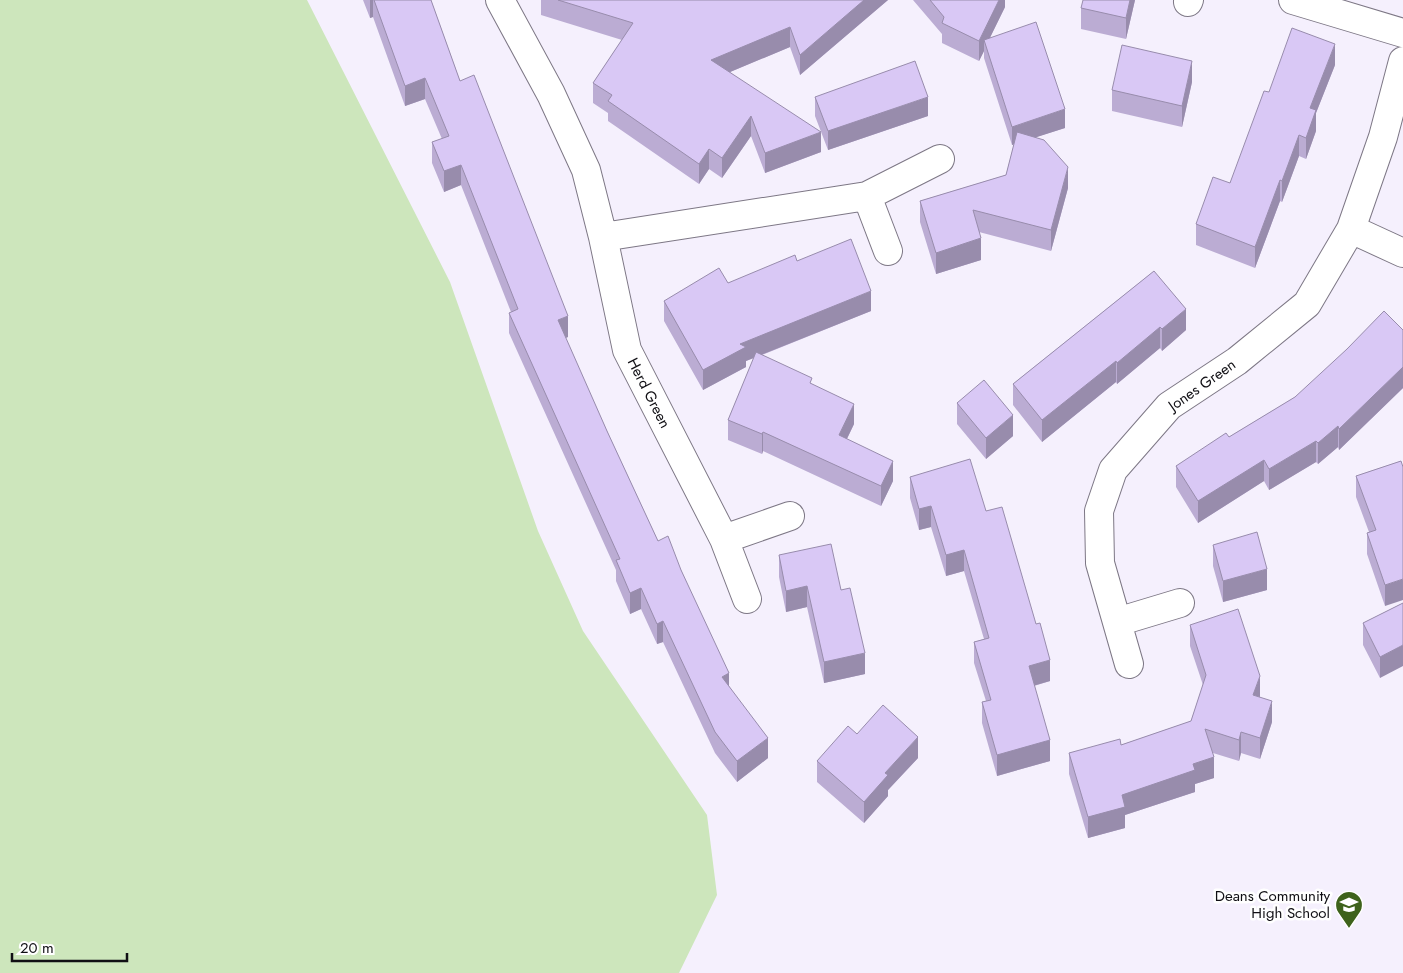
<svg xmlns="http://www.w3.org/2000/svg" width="1403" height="973" viewBox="0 0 1403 973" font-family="Jost,sans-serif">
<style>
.green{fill:#cde6bc}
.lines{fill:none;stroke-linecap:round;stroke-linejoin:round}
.minor-casing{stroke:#7d7785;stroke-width:30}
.minor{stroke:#fff;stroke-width:28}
.wall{fill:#bbacd3}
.shaded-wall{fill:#988cac}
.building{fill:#d9c8f5;stroke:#988cac}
.labels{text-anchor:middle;stroke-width:5;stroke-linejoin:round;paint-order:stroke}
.street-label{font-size:15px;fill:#100f14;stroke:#fff}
.poi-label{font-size:15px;fill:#100f14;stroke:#fff;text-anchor:end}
</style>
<rect width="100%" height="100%" fill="#f5f0fd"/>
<path class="green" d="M 0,0 L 307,0 L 450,282 L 538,531 L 583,631 L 707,815 L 717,895 L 679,973 L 0,973 Z"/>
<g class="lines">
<defs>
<path id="minor" d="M 500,0 L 551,94 L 586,170 L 603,237 L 627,350 L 724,539 L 747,599
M 1293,0 L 1403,33
M 1188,2 L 1189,0
M 867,196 L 888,251
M 1351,229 L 1403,253
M 603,237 L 867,196 L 940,159
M 724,539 L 790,516
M 1117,622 L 1180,603
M 1129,664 L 1100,563 L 1099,511 L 1113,470 L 1169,406 L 1237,361 L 1307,304 L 1351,229 L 1383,137 L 1403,61"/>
</defs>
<use href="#minor" class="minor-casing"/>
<use href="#minor" class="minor"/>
</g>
<path class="wall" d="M 363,0 L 431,0 L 460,81 L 568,337 L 565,338 L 607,431 L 658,541 L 681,570 L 729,686 L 768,758 L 737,782 L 715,753 L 663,642 L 657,644 L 641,609 L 630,614 L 616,581 L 616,570 L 509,333 L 509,313 L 511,312 L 461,185 L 444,192 L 432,163 L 432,142 L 442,139 L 425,99 L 405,106 L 373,17 L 370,18 Z
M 541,0 L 888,0 L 800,75 L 790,47 L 730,72 L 821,152 L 765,173 L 751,136 L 722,178 L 709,169 L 699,184 L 608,121 L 608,113 L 593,103 L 593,83 L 622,40 L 541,15 Z
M 913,0 L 1005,0 L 1005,7 L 990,37 L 1065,128 L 1036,137 L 1068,188 L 1051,251 L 979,232 L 981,260 L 936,274 L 920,222 L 920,201 L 1006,175 L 1014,144 L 1012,145 L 984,58 L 984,51 L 979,61 L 942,43 L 942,34 Z
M 1135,0 L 1126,39 L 1081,29 L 1081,8 Z
M 1335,65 L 1316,113 L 1316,131 L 1306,159 L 1299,156 L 1282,202 L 1280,201 L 1255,268 L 1196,245 L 1196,224 L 1230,183 L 1269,92 Z
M 1192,82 L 1182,127 L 1112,111 L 1112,90 Z
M 815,97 L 928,116 L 828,150 L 815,116 Z
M 797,261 L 871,311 L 762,355 L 812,384 L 854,424 L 847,439 L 893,481 L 881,506 L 763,451 L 762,454 L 728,440 L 728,420 L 754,358 L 746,361 L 746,367 L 703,390 L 664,321 L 664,301 L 728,283 Z
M 1154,271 L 1186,330 L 1162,351 L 1160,348 L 1117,384 L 1116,382 L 1042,442 L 1013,405 L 1013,384 Z
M 1403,330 L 1403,388 L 1339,450 L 1338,447 L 1318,464 L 1316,462 L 1269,490 L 1264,481 L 1198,523 L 1176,487 L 1176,466 L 1229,437 L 1295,397 Z
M 957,403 L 1013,436 L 986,459 L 957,424 Z
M 1401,461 L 1385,606 L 1367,554 L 1367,533 L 1369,532 L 1356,497 L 1356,476 Z
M 910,477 L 986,511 L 1050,681 L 1034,686 L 1050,761 L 997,776 L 982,723 L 982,702 L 986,701 L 974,663 L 974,642 L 984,639 L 964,571 L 946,576 L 931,527 L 919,530 L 910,498 Z
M 1213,545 L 1267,590 L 1223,602 L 1213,566 Z
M 779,555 L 841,590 L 865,674 L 824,683 L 807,607 L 786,612 L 779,577 Z
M 1403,603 L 1380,678 L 1363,645 L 1363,623 Z
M 1190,625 L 1260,697 L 1272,722 L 1260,759 L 1241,753 L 1239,761 L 1213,753 L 1214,778 L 1195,784 L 1195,792 L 1125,815 L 1125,828 L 1088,838 L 1069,774 L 1069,753 L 1121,745 L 1191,721 L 1203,685 L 1190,646 Z
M 857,734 L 918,758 L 888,790 L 888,796 L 864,823 L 817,782 L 817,761 Z"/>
<path class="shaded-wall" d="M 370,0 L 373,0 L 373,17 L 370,18 Z
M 864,0 L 888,0 L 800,75 L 800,55 Z
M 999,0 L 1005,0 L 1005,7 L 986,46 L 984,40 L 984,51 L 979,61 L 979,41 Z
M 1130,0 L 1135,0 L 1126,39 L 1126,18 Z
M 790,27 L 790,47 L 711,80 L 711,60 Z
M 1335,44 L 1335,65 L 1316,113 L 1316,131 L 1306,159 L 1306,138 L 1310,108 Z
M 1192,61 L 1192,82 L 1182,127 L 1182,106 Z
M 425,78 L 425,99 L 405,106 L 405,86 Z
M 928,97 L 928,116 L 828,150 L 828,131 Z
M 1065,109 L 1065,128 L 1012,145 L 1012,127 Z
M 751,116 L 751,136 L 722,178 L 722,158 Z
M 821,132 L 821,152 L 765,173 L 765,153 Z
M 1299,135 L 1299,156 L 1282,202 L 1282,181 Z
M 709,149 L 709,169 L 699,184 L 699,164 Z
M 461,165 L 461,185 L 444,192 L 444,171 Z
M 1068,167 L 1068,188 L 1051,251 L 1051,230 Z
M 1280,180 L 1280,201 L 1255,268 L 1255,247 Z
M 981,238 L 981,260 L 936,274 L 936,253 Z
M 871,291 L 871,311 L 746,361 L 746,367 L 703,390 L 703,370 L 740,344 Z
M 1186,309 L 1186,330 L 1162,351 L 1162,329 Z
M 568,316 L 568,337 L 558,341 L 558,320 Z
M 1160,327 L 1160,348 L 1117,384 L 1117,363 Z
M 1116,361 L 1116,382 L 1042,442 L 1042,420 Z
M 1403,367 L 1403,388 L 1339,450 L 1339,429 Z
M 854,404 L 854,424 L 839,455 L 839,435 Z
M 1013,415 L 1013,436 L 986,459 L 986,438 Z
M 1338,426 L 1338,447 L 1318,464 L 1318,443 Z
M 763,432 L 763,451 L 762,454 L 762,434 Z
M 1316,441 L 1316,462 L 1269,490 L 1269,469 Z
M 1264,460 L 1264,481 L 1198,523 L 1198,501 Z
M 893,461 L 893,481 L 881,506 L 881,486 Z
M 931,506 L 931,527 L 919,530 L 919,509 Z
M 964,550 L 964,571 L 946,576 L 946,555 Z
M 1267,569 L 1267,590 L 1223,602 L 1223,581 Z
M 1403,579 L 1403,600 L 1385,606 L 1385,585 Z
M 807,586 L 807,607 L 786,612 L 786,591 Z
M 641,588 L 641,609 L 630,614 L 630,593 Z
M 663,621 L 663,642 L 657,644 L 657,624 Z
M 1403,645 L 1403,666 L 1380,678 L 1380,657 Z
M 865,653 L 865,674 L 824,683 L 824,662 Z
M 1050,660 L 1050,681 L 1029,687 L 1029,666 Z
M 729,673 L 729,694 L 722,677 Z
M 1260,676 L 1260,697 L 1253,695 Z
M 1272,701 L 1272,722 L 1260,759 L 1260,738 Z
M 1241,732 L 1241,753 L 1239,761 L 1239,740 Z
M 918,737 L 918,758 L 888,790 L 888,796 L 864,823 L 864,802 L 885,773 Z
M 768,738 L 768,758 L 737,782 L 737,761 Z
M 1050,740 L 1050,761 L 997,776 L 997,755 Z
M 1214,757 L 1214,778 L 1195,784 L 1195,792 L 1125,815 L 1125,828 L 1088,838 L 1088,817 L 1122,795 L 1193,764 Z"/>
<path class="building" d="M 374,0 L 431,0 L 460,81 L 474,75 L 568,316 L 558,320 L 607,431 L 658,541 L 668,536 L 681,570 L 729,673 L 722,677 L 768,738 L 737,761 L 715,732 L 663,621 L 657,624 L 641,588 L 630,593 L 616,560 L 620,559 L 509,313 L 518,309 L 461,165 L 444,171 L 432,142 L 449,136 L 425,78 L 405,86 Z
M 558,0 L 864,0 L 800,55 L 790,27 L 711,60 L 821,132 L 765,153 L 751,116 L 722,158 L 709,149 L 699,164 L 608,101 L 612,95 L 593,83 L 633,23 Z
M 930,0 L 999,0 L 979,41 L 942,23 L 944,17 Z
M 1083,0 L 1130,0 L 1126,18 L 1081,8 Z
M 1036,22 L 1065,109 L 1012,127 L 984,40 Z
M 1292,28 L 1335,44 L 1310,108 L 1316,110 L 1306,138 L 1299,135 L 1282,181 L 1280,180 L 1255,247 L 1196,224 L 1213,177 L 1230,183 L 1264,91 L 1269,92 Z
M 1122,45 L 1192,61 L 1182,106 L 1112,90 Z
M 915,61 L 928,97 L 828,131 L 815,97 Z
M 1017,132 L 1044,140 L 1068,167 L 1051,230 L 973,210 L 981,238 L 936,253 L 920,201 L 1006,175 Z
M 851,239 L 871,291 L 740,344 L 746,347 L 703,370 L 664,301 L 719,268 L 728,283 L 795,255 L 797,261 Z
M 1154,271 L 1186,309 L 1162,329 L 1160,327 L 1117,363 L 1116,361 L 1042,420 L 1013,384 Z
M 1384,311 L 1403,330 L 1403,367 L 1339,429 L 1338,426 L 1318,443 L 1316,441 L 1269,469 L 1264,460 L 1198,501 L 1176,466 L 1226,433 L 1229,437 L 1295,397 L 1347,349 Z
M 756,352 L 812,378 L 810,383 L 854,404 L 839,435 L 893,461 L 881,486 L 763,432 L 762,434 L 728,420 Z
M 984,380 L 1013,415 L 986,438 L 957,403 Z
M 970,459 L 986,511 L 1002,507 L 1036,624 L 1040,623 L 1050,660 L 1029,666 L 1050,740 L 997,755 L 982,702 L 991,700 L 974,642 L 989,638 L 964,550 L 946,555 L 931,506 L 919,509 L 910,477 Z
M 1401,461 L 1403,467 L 1403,579 L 1385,585 L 1367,533 L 1376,530 L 1356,476 Z
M 1257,532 L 1267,569 L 1223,581 L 1213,545 Z
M 831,544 L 841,590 L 850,588 L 865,653 L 824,662 L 807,586 L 786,591 L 779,555 Z
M 1403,603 L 1403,645 L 1380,657 L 1363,623 Z
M 1238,609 L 1260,676 L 1253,695 L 1272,701 L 1260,738 L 1241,732 L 1239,740 L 1205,729 L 1214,757 L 1193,764 L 1195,770 L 1122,795 L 1125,807 L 1088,817 L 1069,753 L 1120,739 L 1121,745 L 1191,721 L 1206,675 L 1190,625 Z
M 883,705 L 918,737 L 885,773 L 888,775 L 864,802 L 817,761 L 848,726 L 857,734 Z"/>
<defs>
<symbol id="school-pin" viewBox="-11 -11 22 30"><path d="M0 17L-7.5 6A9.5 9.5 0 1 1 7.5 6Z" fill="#3e621b" stroke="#fff"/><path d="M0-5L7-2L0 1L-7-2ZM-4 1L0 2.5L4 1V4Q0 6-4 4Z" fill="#fff"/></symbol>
</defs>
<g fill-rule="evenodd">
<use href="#school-pin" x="1333" y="889" width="32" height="43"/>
</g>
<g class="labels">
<g class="street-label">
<text transform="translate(1202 385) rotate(-35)" y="5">Jones Green</text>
<text transform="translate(649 393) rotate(63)" y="5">Herd Green</text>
</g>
<g class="poi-label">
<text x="1330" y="901">Deans Community<tspan x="1330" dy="17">High School</tspan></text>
</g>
</g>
<path d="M12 953v8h115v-8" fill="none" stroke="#100f14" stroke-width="2.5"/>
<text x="20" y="953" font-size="15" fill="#100f14" stroke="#ffffff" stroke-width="4" paint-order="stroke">20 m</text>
</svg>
